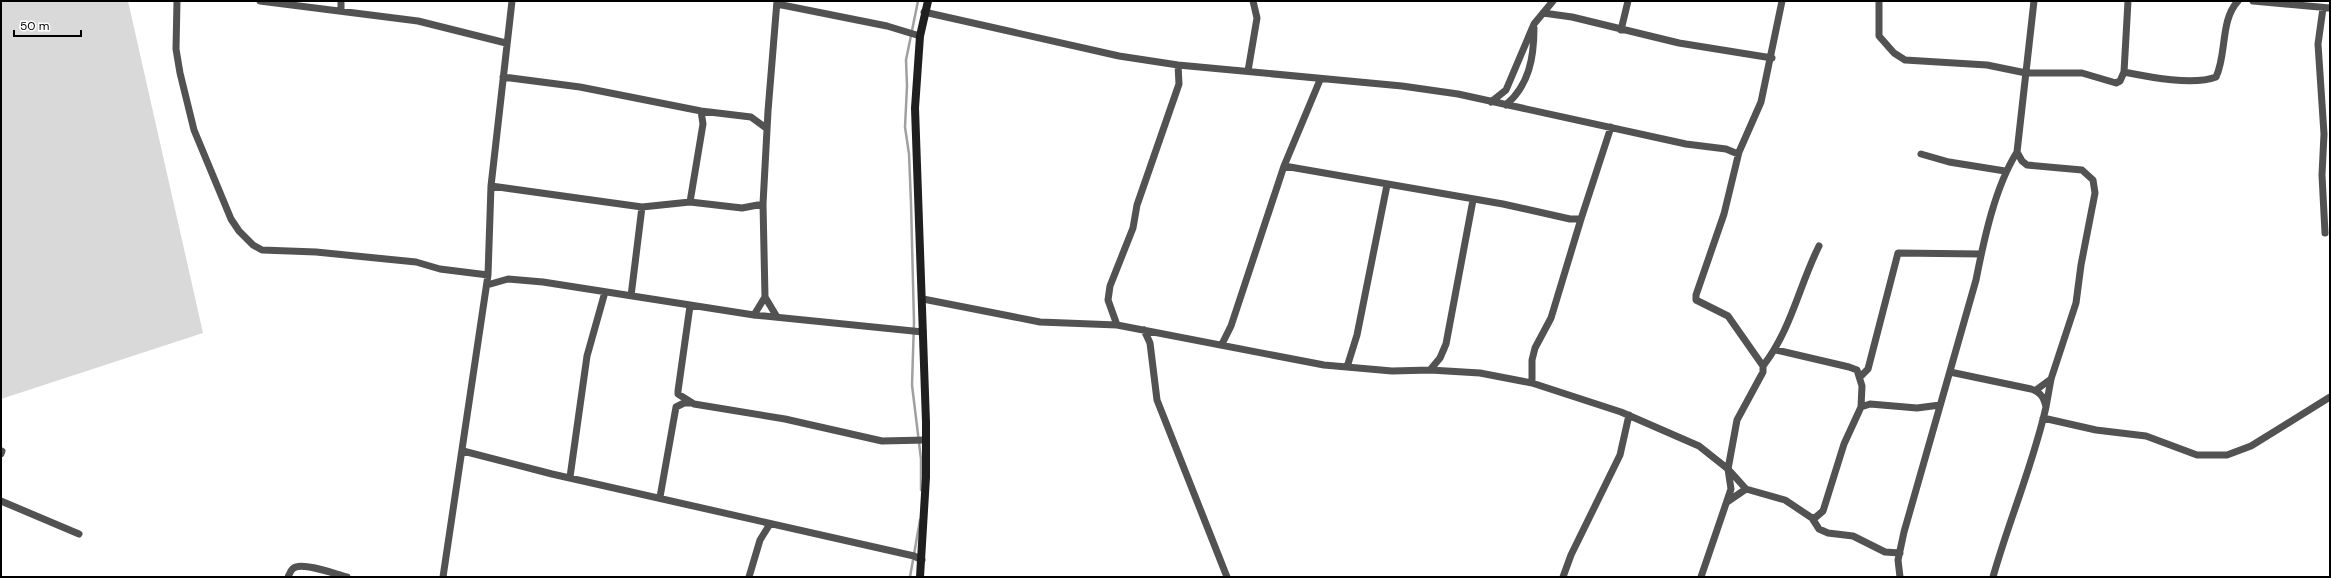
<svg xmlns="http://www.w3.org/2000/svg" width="2331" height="578" viewBox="0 0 2331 578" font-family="'DM Sans',sans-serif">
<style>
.green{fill:#d9d9d9}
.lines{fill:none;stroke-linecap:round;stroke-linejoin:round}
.stream{stroke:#a0a0a0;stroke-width:2.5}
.street{stroke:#525252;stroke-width:7}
.secondary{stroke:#1f1f1f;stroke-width:8}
</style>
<rect width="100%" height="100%" fill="#fff"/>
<path class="green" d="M 1,1 L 128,1 L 203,333 L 1,399 Z"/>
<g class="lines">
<path class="stream" d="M 918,1 L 906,60 L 907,86 L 905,127 L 909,154 L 911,203 L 914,322 L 912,385 L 921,459 L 921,490
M 910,577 L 920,520"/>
<path class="street" d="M 177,1 L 176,49 L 180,73 L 194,130 L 231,219 L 239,231 L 253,245 L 262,250 L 316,252 L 416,262 L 440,269 L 488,275
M 260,1 L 418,21 L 506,43
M 1879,1 L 1879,36 L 1894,53 L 1905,60 L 1987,65 L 2026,73 L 2082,73 L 2116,83 L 2120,81 L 2124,72 L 2128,1
M 2253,1 L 2330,8
M 777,4 L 887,26 L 920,36
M 2323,8 L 2318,44 L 2324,134 L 2322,175 L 2325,233
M 341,10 L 341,1
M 924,12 L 1119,56 L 1178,65 L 1402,86 L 1458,94 L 1686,144 L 1726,149 L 1738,154
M 1543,13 L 1572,17 L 1679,43 L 1772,58
M 1621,30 L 1628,1
M 1248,71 L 1257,18 L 1253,1
M 2124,72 C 2149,77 2193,86 2216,77 C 2227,54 2220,20 2238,1
M 503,77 L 580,87 L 701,111 L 751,117 L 766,128
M 1491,102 L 1506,90 L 1534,24 L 1553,1
M 1506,105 C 1529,85 1534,58 1534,28
M 2017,152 L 2022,161 L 2027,165 L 2082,170 L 2093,180 L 2095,193 L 2081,265 L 2076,303 L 2051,379 L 2046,407
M 1921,154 L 1949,162 L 2005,171
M 1284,166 L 1503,204 L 1570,219 L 1581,219
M 491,186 L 642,207 L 690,202 L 742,208 L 763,204
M 690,202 L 703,124 L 701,111
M 487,285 L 508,279 L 543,282 L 754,315 L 923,332
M 631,296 L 642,207
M 923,299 L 1040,322 L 1117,325 L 1324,365 L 1392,371 L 1430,370 L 1480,373 L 1532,383 L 1621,412 L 1699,446 L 1728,469 L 1746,489 L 1785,500 L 1812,518 L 1816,517 L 1823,511 L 1844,444 L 1861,407 L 1870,404 L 1917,408 L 1940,405
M 690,306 L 678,391 L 678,394 L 694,404 L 785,419 L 882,441 L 926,440
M 754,315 L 765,297
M 777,317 L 765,297 L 763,204 L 768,111 L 777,1
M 1117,325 L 1108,300 L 1110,286 L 1133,228 L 1137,205 L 1179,84 L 1178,65
M 1144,330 L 1150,343 L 1157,400 L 1227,577
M 1222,344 L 1231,326 L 1284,166 L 1320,80
M 1776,350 L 1849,367 L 1857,370 L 1862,386 L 1861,407
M 1763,366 C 1791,330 1799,286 1819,246
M 1347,367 L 1357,335 L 1387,185
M 1430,370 L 1440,358 L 1446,344 L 1473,200
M 1950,372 L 2031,389 C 2041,392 2044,398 2046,407 C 2033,465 2009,520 1993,577
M 1860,377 L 1868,369 L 1898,253 L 1981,254
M 1532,383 L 1532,360 L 1535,348 L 1551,318 L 1581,219 L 1611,127
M 2036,390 L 2051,379
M 2043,418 L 2096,430 L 2146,436 L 2197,455 L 2227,455 L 2251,446 L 2330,397
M 463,451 L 552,474 L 914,556 L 922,560
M 1,454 L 2,451
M 570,477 L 587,356 L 605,292
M 660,497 L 676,407 L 684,403 L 690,403
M 1,501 L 79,534
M 1727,502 L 1746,489
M 1812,518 L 1819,529 L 1828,533 L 1853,536 L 1885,552 L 1900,553
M 288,577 C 290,573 291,568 296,567 C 306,563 335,574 347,577
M 443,577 L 488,275 L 491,186 L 512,1
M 749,577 L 760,540 L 770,524
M 1563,577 L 1571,555 L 1620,455 L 1629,415
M 1701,577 L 1731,489 L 1728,469 L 1737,420 L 1763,372 L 1763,366 L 1728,316 L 1696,300 L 1696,295 L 1724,214 L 1739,152 L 1761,102 L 1782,1
M 1900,577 L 1898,560 L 1904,532 L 1976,280 C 1984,239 1995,187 2017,152 L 2034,1"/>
<path class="secondary" d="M 920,577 L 926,477 L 926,422 L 915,108 L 920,36 L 928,1"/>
</g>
<rect width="2331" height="578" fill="none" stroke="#000000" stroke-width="4"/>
<path d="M14 30v6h67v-6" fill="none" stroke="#000000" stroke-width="2"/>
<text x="20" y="30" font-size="12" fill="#000000" stroke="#ffffff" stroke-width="3" paint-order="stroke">50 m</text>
</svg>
